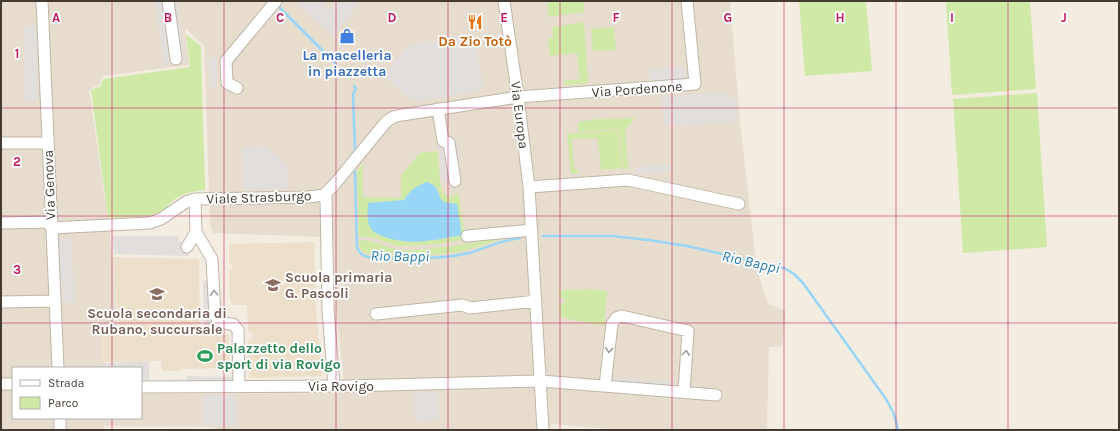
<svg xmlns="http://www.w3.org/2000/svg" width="1120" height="431" viewBox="0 0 1120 431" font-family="Karla,sans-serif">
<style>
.residential{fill:#e6ddcf;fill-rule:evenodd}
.education{fill:#ece0ca}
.green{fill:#d0e9a7;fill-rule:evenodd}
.parking{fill:#e2dedb}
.water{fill:#99d5f4}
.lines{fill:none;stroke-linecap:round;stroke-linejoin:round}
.stream{stroke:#99d5f4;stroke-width:2.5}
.minor-casing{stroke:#c0b6a7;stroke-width:13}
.minor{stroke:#fff;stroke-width:11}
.oneway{stroke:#a19d98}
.grid{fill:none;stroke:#c2185b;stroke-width:1;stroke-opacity:0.55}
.labels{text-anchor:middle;stroke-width:3.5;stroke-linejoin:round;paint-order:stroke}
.food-label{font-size:14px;font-weight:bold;fill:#c56008;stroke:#fff}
.shop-label{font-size:14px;font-weight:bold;fill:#366cbe;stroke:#fff}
.street-label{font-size:14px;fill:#433b32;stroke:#fff}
.education-label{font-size:14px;font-weight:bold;fill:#785e54;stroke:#fff;text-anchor:start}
.leisure-label{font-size:14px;font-weight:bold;fill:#27864d;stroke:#fff;text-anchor:start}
.water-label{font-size:15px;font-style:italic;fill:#257cac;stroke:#fff}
.grid-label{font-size:13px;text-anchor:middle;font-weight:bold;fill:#c2185b;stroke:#fff;stroke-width:3.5;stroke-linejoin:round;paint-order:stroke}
</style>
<rect width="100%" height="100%" fill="#f2ece1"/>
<path class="residential" d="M 1,1 L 730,1 L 740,122 L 757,271 L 768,304 L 786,311 L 782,346 L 769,347 L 767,430 L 620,430 L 552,424 L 548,430 L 215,430 L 215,427 L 104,426 L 104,430 L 1,430 ZM 185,28 L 204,46 L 210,223 L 213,233 L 322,237 L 333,242 L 336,308 L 345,393 L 141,394 L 141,418 L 13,418 L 13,368 L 103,368 L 102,329 L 118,329 L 109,225 L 89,90 L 100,84 L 103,76 L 189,65 Z"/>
<path class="education" d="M 314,242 L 316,309 L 322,376 L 249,378 L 248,340 L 252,338 L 252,334 L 248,331 L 247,305 L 233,305 L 230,301 L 229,270 L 232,269 L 232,264 L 229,264 L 229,244 Z
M 112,257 L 199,259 L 200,335 L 229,335 L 229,368 L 181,369 L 180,371 L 162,371 L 161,361 L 102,362 L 102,330 L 119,329 Z"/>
<path class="green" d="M 547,1 L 584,1 L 584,12 L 549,17 Z
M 799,1 L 866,1 L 872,71 L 805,76 Z
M 946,1 L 1030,1 L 1036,89 L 952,95 Z
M 584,22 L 588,83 L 565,85 L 564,81 L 580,79 L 577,53 L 550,56 L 548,39 L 553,37 L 552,27 Z
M 614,27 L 616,50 L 593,51 L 591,29 Z
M 186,34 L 201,46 L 205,190 C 194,191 184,193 175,199 C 169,203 165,210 158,213 C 145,218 123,217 108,218 L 91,90 L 101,86 L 103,79 L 190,67 Z
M 1037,93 L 1047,247 L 963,253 L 953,99 Z
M 635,118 L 625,130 L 628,169 L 623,169 L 619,129 L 578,132 L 578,122 L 598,119 Z
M 618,130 L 622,168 L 601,170 L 598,138 L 572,139 L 574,169 L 578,169 L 578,173 L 571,174 L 567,134 Z
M 438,151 C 439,160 439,184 443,192 C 445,196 449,197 454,197 L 455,194 L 457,193 L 459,195 L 465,239 L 439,244 L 406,246 L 397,246 L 377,239 L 359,236 L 357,172 L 363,164 L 363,197 L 401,198 L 401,175 L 420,153 ZM 438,189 L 440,198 L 444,202 L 461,235 L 434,240 L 408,242 L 368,203 L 404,200 Z
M 512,235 C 497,241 481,246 466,250 C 442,256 417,256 393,255 C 384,255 373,256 365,253 C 360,250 359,246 359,240 L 371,241 L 394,249 L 405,251 L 454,246 Z
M 589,289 L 607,291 L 604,326 L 559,317 L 559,303 L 564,304 L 565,299 L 559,298 L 558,290 Z"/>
<path class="parking" d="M 155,1 L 178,1 L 186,61 L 164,64 Z
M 294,1 L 328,1 L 323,6 L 328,10 L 337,1 L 361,1 L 334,36 Z
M 23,26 L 36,26 L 38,100 L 25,101 Z
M 474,34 L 483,88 L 477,89 L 477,91 L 417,101 L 408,98 L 383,75 L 409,45 Z
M 216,57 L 217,89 L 210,89 L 209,58 Z
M 685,67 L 686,79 L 650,82 L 649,70 Z
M 729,92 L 730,99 L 735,98 L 738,120 L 732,121 L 731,122 L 664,126 L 662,97 Z
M 457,138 L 461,179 L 442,182 L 438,140 Z
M 266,147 L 287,166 L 288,189 L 244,190 L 242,148 Z
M 671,164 L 671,171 L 633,174 L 636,167 Z
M 112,236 L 179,236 L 179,242 L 189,241 L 189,256 L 114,254 Z
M 71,238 L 75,302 L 62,303 L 59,239 Z
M 209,280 L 210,327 L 224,326 L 224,333 L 210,333 L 210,327 L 204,327 L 203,281 Z
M 149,361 L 149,380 L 141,381 L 141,368 L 103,368 L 103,363 Z
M 187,376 L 233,377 L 233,382 L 186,382 Z
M 615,377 L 673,382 L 673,388 L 615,382 Z
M 438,392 L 439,420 L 415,421 L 414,393 Z
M 203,395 L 236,395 L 236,426 L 203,426 Z"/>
<path class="water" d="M 427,182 C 436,185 438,189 440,198 L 444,202 L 457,204 L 462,235 C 436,240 410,246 385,237 C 379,235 373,233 370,227 C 366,220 368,210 368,203 L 404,200 C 410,190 416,186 427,182 Z"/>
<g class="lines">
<path class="stream" d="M 279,7 L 335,63
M 354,86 L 356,89 L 353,94 L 355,152
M 355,172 L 357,247 C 361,257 366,257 376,258 C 407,258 439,260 469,253 C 486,248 502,240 520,238
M 543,236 L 612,236 L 648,240 L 687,246 L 784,268 L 794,274 L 803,283 L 886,399 L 894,414 L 898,430"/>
<defs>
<path id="minor" d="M 42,1 L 58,368
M 168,1 L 176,59
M 504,1 L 518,97 L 529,187 L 543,430
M 237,88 L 227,83 L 226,61 L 276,1
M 438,109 L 443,141 L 449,143 L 455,181
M 1,143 L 48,143
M 529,187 L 628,180 L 739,204
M 324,195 L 326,198 L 328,310 L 334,386
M 195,199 L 196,232 L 212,259 L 215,316 C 220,323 225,324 233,324 L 238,330 L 239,387
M 1,223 L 51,222
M 51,228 L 149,223 L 161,219 L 186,202 L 195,199 L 308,197 L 324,195 L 334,185 L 386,122 L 393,117 L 402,115 L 518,97 L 695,84 L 687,1
M 467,236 L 532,230
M 187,247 L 196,232
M 1,302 L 55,301
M 376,314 L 462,305 L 470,308 L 536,301
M 1,384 L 13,384
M 605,386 L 612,324 L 616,318 L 622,316 L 688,331 L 684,392
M 141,387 L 348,386 L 541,381 L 716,395
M 60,418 L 60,430"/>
</defs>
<use href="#minor" class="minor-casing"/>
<use href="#minor" class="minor"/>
</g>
<defs><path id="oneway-chevron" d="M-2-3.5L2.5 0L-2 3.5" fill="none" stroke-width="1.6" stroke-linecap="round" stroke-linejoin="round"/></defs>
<g class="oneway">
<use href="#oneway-chevron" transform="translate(214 293) rotate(-93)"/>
<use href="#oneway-chevron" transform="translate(609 350) rotate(96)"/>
<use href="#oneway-chevron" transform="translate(686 353) rotate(-86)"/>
</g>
<path class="grid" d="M 112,1 L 112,368M 224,1 L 224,430M 336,1 L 336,430M 448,1 L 448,430M 560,1 L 560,430M 672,1 L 672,430M 784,1 L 784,430M 896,1 L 896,430M 1008,1 L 1008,430M 1,108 L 1119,108M 1,216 L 1119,216M 1,323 L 1119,323M 112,418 L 112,430"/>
<defs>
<symbol id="restaurant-bare" viewBox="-9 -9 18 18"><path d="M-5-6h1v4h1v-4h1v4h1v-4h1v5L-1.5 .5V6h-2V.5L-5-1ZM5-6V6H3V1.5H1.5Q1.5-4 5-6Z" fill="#e8710a" stroke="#fff" stroke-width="2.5" paint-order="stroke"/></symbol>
<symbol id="shop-bare" viewBox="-9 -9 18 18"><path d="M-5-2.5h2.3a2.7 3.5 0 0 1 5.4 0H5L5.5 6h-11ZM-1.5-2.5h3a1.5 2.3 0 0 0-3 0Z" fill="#3f7fe0" stroke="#fff" stroke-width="2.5" paint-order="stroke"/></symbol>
<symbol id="school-bare" viewBox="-9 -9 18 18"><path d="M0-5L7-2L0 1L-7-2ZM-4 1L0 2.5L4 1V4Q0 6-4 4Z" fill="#8d6e63" stroke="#fff" stroke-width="2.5" paint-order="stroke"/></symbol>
<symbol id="stadium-bare" viewBox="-9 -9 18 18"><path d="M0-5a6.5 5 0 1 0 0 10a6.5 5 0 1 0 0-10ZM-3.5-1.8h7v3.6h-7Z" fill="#2e9e5b" stroke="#fff" stroke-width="2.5" paint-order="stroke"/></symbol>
</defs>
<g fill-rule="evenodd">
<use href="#restaurant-bare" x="464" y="11" width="22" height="22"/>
<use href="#shop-bare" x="336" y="25" width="22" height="22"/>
<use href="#school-bare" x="262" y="274" width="22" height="22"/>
<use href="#school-bare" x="146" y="283" width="22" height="22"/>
<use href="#stadium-bare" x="194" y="345" width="22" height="22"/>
</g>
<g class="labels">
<g class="food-label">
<text x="475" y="46">Da Zio Totò</text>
</g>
<g class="shop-label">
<text x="347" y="60">La macelleria<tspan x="347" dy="16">in piazzetta</tspan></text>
</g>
<g class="street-label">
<text transform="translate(637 89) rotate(-4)" y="5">Via Pordenone</text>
<text transform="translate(520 115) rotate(83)" y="5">Via Europa</text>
<text transform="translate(49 185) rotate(-92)" y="5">Via Genova</text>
<text transform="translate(259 197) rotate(-2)" y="5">Viale Strasburgo</text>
<text x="341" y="391">Via Rovigo</text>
</g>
<g class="education-label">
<text x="285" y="282">Scuola primaria<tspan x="285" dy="16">G. Pascoli</tspan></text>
<text x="157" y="318" text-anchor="middle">Scuola secondaria di<tspan x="157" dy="16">Rubano, succursale</tspan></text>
</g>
<g class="leisure-label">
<text x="217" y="353">Palazzetto dello<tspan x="217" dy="16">sport di via Rovigo</tspan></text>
</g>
<g class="water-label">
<text transform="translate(400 256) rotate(1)" y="5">Rio Bappi</text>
<text transform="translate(751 262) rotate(13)" y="5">Rio Bappi</text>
</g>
</g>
<g class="grid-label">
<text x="56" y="22">A</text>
<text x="168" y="22">B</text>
<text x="280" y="22">C</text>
<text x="392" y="22">D</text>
<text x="504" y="22">E</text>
<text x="616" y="22">F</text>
<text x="728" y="22">G</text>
<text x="840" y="22">H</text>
<text x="952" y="22">I</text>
<text x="1064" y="22">J</text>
<text x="17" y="58">1</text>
<text x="17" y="166">2</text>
<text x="17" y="274">3</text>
</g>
<rect width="1120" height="431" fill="none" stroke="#433b32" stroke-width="4"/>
<rect x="12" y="367" width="130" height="52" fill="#ffffff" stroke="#b4b1ad"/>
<rect x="20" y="380" width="20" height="6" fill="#ffffff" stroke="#b4b1ad"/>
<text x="48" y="387" font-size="12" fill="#433b32">Strada</text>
<rect x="20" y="397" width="20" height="12" fill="#d0e9a7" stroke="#b4b1ad"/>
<text x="48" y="407" font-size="12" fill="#433b32">Parco</text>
</svg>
